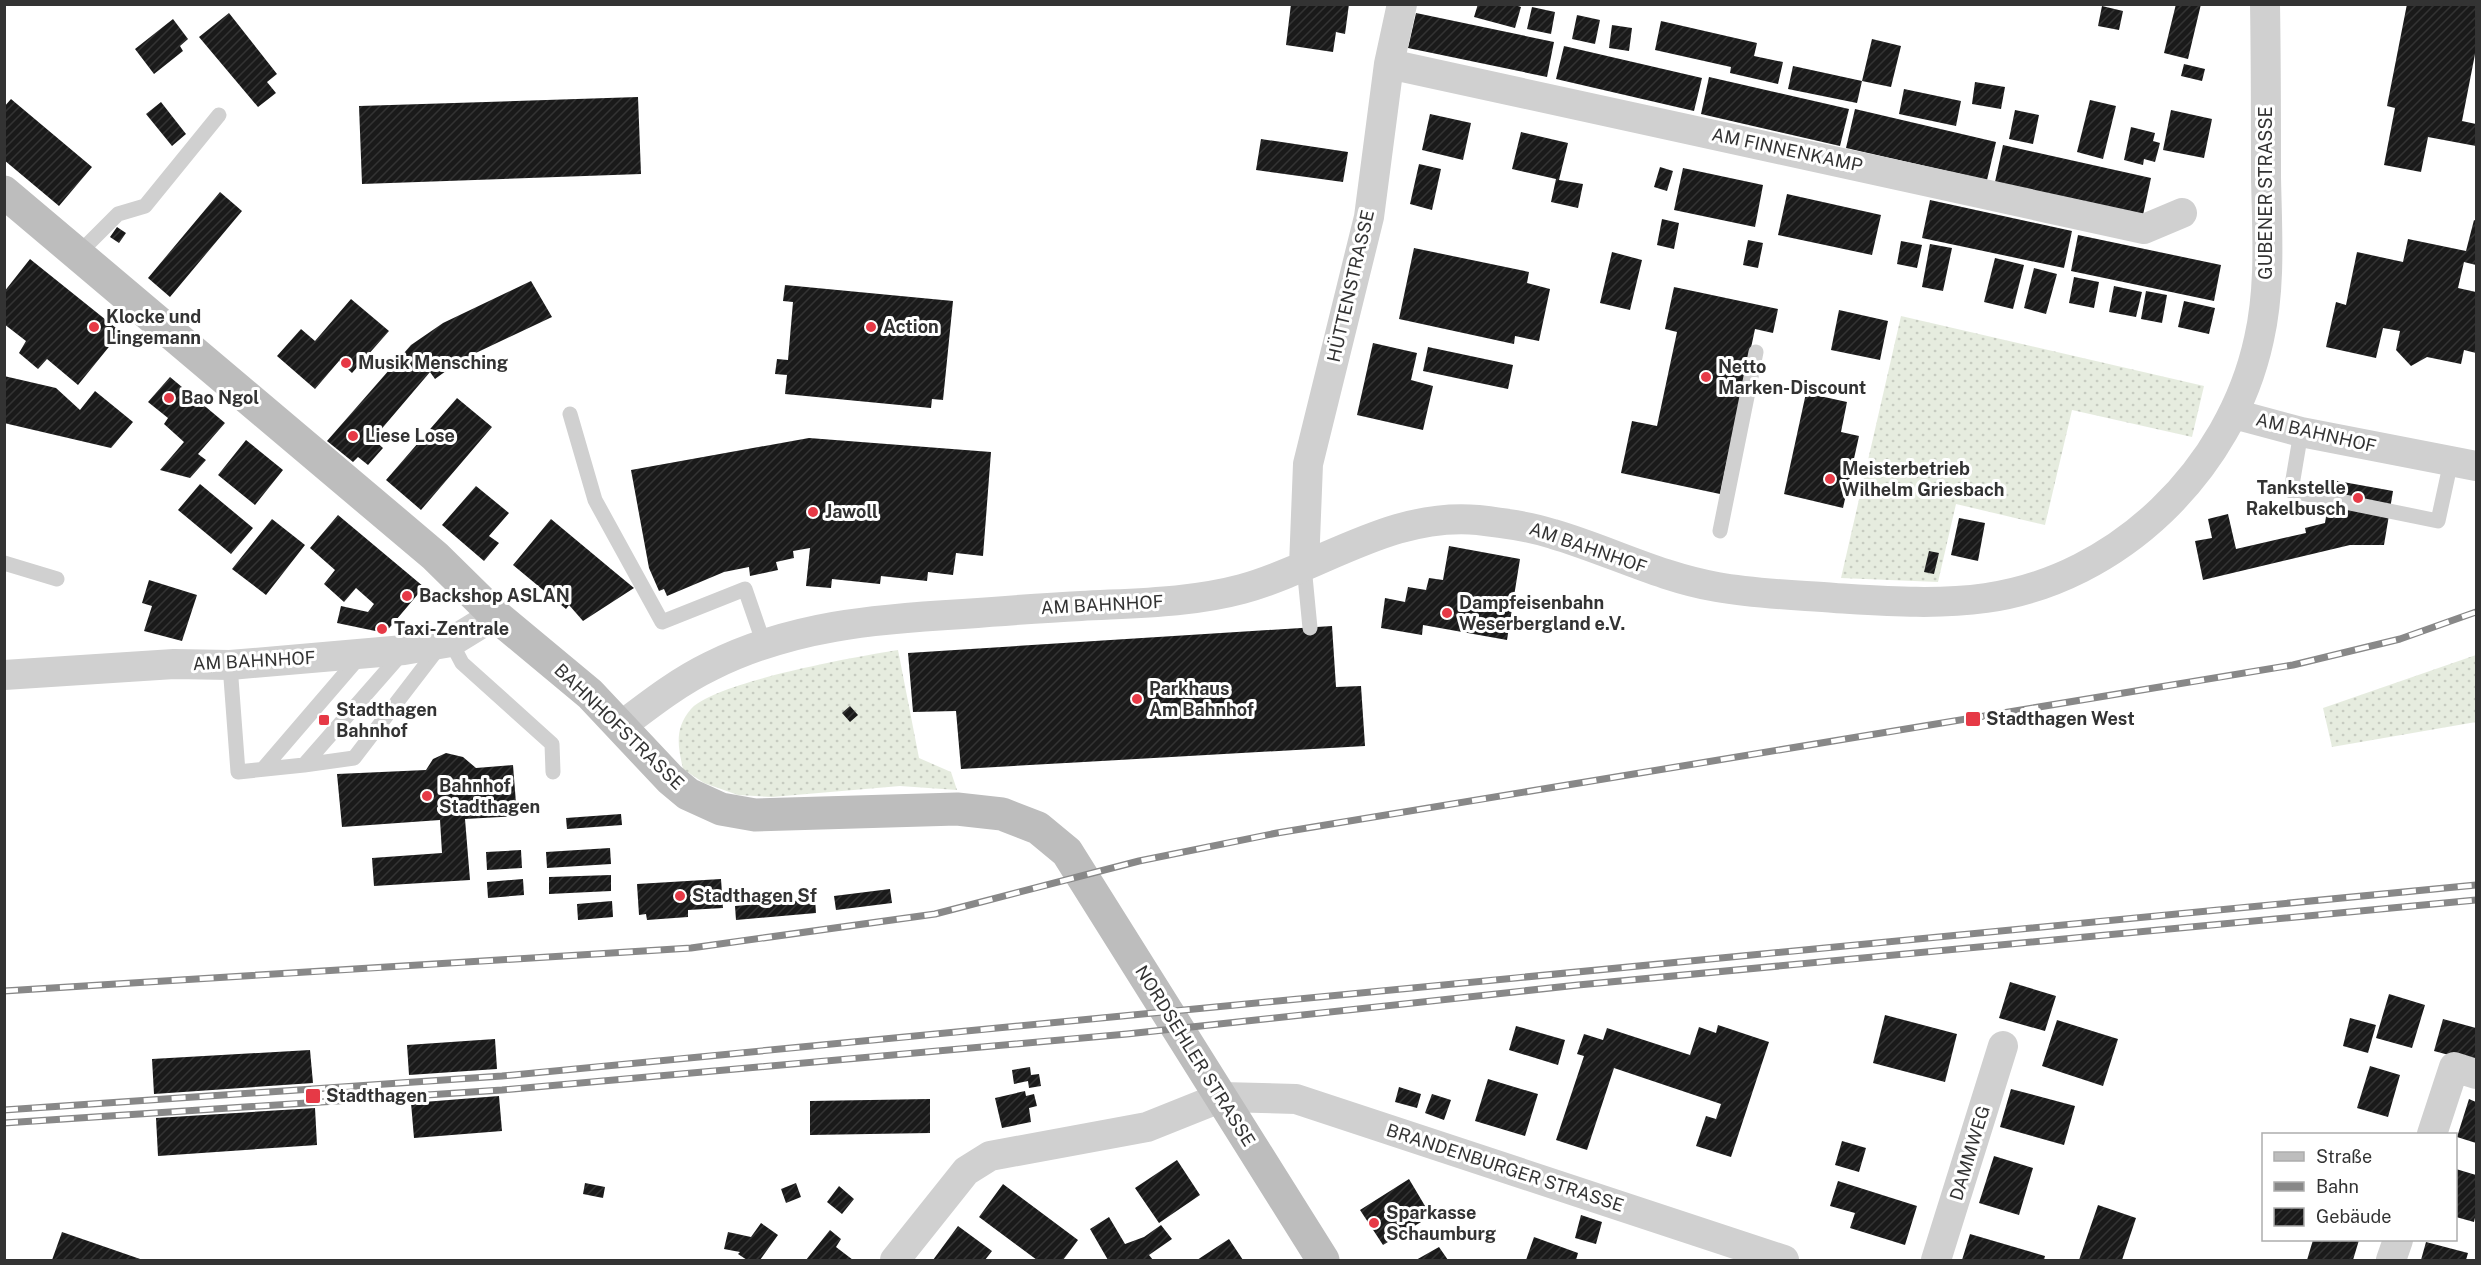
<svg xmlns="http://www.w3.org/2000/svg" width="2481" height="1265" viewBox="0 0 2481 1265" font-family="'Public Sans',sans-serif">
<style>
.grass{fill:url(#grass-dots)}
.building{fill:url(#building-hatch)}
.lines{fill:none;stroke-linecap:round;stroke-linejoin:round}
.service{stroke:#d0d0d0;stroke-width:15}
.minor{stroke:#d0d0d0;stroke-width:30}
.secondary{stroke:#bdbdbd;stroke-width:33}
.rail-casing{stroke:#888;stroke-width:7}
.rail{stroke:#fff;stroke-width:4.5;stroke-dasharray:14;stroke-linecap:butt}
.poi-dot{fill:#e63946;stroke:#fff;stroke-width:2}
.labels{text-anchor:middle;stroke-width:6;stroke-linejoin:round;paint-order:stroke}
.street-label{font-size:18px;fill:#333;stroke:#fff}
.poi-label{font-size:18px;font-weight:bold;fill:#333;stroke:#fff;text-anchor:start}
</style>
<defs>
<pattern id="grass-dots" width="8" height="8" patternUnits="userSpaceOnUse" patternTransform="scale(1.5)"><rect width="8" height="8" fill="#e6ecdf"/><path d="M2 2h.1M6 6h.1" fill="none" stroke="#c6cbc0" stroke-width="1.8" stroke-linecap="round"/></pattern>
<pattern id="building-hatch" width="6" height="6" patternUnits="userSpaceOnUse" patternTransform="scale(1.5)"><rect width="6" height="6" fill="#1a1a1a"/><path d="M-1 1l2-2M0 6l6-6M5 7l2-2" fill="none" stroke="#333"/></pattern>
</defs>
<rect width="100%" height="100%" fill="#fff"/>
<path class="grass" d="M 1901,316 L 2204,386 L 2192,437 L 2072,410 L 2045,525 L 1956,504 L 1938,582 L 1841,578 Z
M 898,650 L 919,758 L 951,772 L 957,790 L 900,786 L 772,797 L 738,795 L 704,783 L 683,769 C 678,746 674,729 691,709 C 714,682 859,656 898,650 Z
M 2476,655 L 2476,722 L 2332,747 L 2323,708 Z"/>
<path class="building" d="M 1291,4 L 1349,4 L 1345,34 L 1336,32 L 1333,52 L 1286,45 Z
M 1478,4 L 1512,4 L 1521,7 L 1515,28 L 1474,17 Z
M 2176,4 L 2201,4 L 2188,59 L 2164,53 Z
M 2407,4 L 2476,4 L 2476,49 L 2462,121 L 2476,124 L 2476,146 L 2428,137 L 2421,172 L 2384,165 L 2395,108 L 2387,106 Z
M 2102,6 L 2123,11 L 2119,30 L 2098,26 Z
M 1532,7 L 1555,12 L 1551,34 L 1527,29 Z
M 229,13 L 277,74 L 267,82 L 276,93 L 258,107 L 199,37 Z
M 1416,13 L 1554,42 L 1547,77 L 1408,48 Z
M 1577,15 L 1600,20 L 1595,44 L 1572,39 Z
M 173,19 L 188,39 L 180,46 L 183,51 L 154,74 L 135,49 Z
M 1661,21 L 1757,43 L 1754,56 L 1783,62 L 1778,84 L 1730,73 L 1731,67 L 1655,50 Z
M 1612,25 L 1632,28 L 1629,51 L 1609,48 Z
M 1872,39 L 1901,46 L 1891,87 L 1862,81 Z
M 1564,46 L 1702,78 L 1694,111 L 1556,79 Z
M 2184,64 L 2205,69 L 2202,81 L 2181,76 Z
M 1793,66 L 1862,81 L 1857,103 L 1788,89 Z
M 1709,77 L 1849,109 L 1840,146 L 1701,114 Z
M 1975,82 L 2005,87 L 2001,109 L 1972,104 Z
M 1904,89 L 1961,101 L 1956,126 L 1899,114 Z
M 638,97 L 641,174 L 362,184 L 359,106 Z
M 11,99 L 92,167 L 59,206 L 4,160 L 4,107 Z
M 2090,100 L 2116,106 L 2103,159 L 2077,152 Z
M 161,102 L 186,134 L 172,146 L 146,114 Z
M 1855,109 L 1996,142 L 1987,180 L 1846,148 Z
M 2015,110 L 2039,115 L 2033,144 L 2009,139 Z
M 2171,110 L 2212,119 L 2204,158 L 2163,150 Z
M 1430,114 L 1471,123 L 1463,160 L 1422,150 Z
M 2131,127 L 2155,133 L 2153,141 L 2160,143 L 2155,162 L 2144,159 L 2143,165 L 2124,160 Z
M 1521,132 L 1568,143 L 1559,180 L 1583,184 L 1578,208 L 1551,202 L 1556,179 L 1512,169 Z
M 1261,139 L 1348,152 L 1343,182 L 1256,170 Z
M 2003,145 L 2151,178 L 2143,215 L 1995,182 Z
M 1419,164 L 1441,169 L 1432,210 L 1410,204 Z
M 1660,167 L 1673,171 L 1667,191 L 1654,187 Z
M 1683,168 L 1763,185 L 1755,227 L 1674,210 Z
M 220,192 L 242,211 L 170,297 L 148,278 Z
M 1787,194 L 1881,215 L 1872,255 L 1778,235 Z
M 1930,200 L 2072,231 L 2064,268 L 1922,238 Z
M 1662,219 L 1679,223 L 1674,249 L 1657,245 Z
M 2474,220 L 2476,221 L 2476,265 L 2464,262 L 2458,288 L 2476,292 L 2476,353 L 2464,350 L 2461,364 L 2427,357 L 2411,366 L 2396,350 L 2400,331 L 2383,328 L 2376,358 L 2326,347 L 2336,302 L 2346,305 L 2357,252 L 2403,262 L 2408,239 L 2466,251 Z
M 117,227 L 126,233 L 119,243 L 110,237 Z
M 2078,235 L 2221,265 L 2214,301 L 2071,271 Z
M 1748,240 L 1763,243 L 1758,268 L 1743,265 Z
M 1901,241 L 1922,245 L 1917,268 L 1897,264 Z
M 1930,244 L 1952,248 L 1943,291 L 1922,287 Z
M 1414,248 L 1529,272 L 1527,283 L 1550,289 L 1539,341 L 1515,336 L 1514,344 L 1399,319 Z
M 1612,252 L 1642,260 L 1630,310 L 1600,303 Z
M 1995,258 L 2024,265 L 2013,309 L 1984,302 Z
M 30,259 L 121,332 L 78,385 L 47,359 L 38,369 L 19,353 L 26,341 L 4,324 L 4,292 Z
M 2034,268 L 2057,274 L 2046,314 L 2024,308 Z
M 2074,277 L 2099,282 L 2094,308 L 2069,303 Z
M 531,281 L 552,317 L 461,360 L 435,379 L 430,372 L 373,439 L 383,448 L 368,465 L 358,457 L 353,462 L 327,441 L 411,345 L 443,323 Z
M 785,285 L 953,301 L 943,400 L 932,399 L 931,408 L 785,394 L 787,375 L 775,374 L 777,359 L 788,360 L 793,302 L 783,301 Z
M 2114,286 L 2142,292 L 2136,317 L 2109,312 Z
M 1674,287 L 1778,309 L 1773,333 L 1755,329 L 1720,494 L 1621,473 L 1632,421 L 1657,426 L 1677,332 L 1665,329 Z
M 2146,291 L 2167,295 L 2162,323 L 2141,319 Z
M 351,299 L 389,331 L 352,373 L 339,361 L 315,389 L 277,356 L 301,329 L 315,341 Z
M 2184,301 L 2215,308 L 2209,334 L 2178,327 Z
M 1839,310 L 1888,321 L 1880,360 L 1831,350 Z
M 1373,343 L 1417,353 L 1411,380 L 1433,386 L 1423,430 L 1357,415 Z
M 1428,347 L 1513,365 L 1508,389 L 1423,371 Z
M 4,376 L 56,388 L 80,410 L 95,391 L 133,422 L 111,448 L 4,423 Z
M 170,377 L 225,423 L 198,454 L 206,460 L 190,478 L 160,470 L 184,442 L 164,424 L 168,418 L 148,402 Z
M 1806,393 L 1847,402 L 1841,432 L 1859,436 L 1843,508 L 1784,494 Z
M 457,398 L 492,427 L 421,510 L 386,480 Z
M 809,438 L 991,452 L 983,556 L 956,553 L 953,575 L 928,572 L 927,581 L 881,576 L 880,584 L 832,579 L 831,588 L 806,586 L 810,548 L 793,551 L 794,558 L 776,562 L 778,570 L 750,576 L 749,567 L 724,572 L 667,596 L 664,589 L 659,591 L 649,568 L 631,470 Z
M 246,440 L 283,470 L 255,505 L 218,475 Z
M 2332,480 L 2393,491 L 2384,545 L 2350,545 L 2203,580 L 2195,541 L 2212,538 L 2208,519 L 2228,514 L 2236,549 L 2306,533 L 2305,528 L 2325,523 Z
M 200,484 L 253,528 L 231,554 L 178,510 Z
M 476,486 L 509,513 L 489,536 L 499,543 L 484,561 L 442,525 Z
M 338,515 L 424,587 L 385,633 L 337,623 L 341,606 L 368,612 L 374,604 L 356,588 L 344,602 L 324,584 L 335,570 L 310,548 Z
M 1959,518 L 1985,523 L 1978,561 L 1951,555 Z
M 272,519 L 305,545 L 266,595 L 232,569 Z
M 551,519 L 611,569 L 634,588 L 583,621 L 569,605 L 566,609 L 513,565 Z
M 1449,546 L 1520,559 L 1507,640 L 1423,625 L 1422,635 L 1381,628 L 1385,598 L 1405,602 L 1408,587 L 1426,590 L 1429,578 L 1443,580 Z
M 1929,551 L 1939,553 L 1934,574 L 1924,572 Z
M 149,580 L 197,595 L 182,641 L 144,631 L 152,606 L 142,603 Z
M 1332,626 L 1336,687 L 1361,686 L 1365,746 L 961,769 L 956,711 L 913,712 L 908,653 Z
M 850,706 L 858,715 L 850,722 L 842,713 Z
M 446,753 L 463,757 L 476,768 L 513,765 L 517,816 L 465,819 L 470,880 L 374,886 L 372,858 L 442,853 L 440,820 L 342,827 L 337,774 L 426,770 L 433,759 Z
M 621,814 L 622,825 L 567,829 L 566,818 Z
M 610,848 L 611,864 L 547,868 L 546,852 Z
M 521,850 L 522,868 L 487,870 L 486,852 Z
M 611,875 L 611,891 L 549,894 L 549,877 Z
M 523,879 L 524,895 L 488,898 L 487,882 Z
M 721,879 L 723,908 L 688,910 L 688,917 L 647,920 L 646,914 L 639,915 L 637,884 Z
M 890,889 L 892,903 L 836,910 L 834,896 Z
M 815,899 L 816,913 L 736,920 L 735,906 Z
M 612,901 L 613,917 L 578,920 L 577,904 Z
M 2010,982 L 2056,996 L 2045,1031 L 1999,1018 Z
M 2389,994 L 2425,1005 L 2412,1048 L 2376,1038 Z
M 1885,1015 L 1957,1034 L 1945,1082 L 1873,1063 Z
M 2350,1018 L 2376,1025 L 2368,1053 L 2343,1046 Z
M 2443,1019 L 2476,1028 L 2475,1062 L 2434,1051 Z
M 2057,1020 L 2118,1039 L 2103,1086 L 2042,1066 Z
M 1718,1025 L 1769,1042 L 1731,1157 L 1696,1146 L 1706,1116 L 1716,1119 L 1721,1104 L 1614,1068 L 1587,1150 L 1556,1140 L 1584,1056 L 1577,1054 L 1584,1034 L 1603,1040 L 1607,1028 L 1690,1055 L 1699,1027 L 1716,1033 Z
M 1516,1026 L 1565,1040 L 1558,1065 L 1509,1050 Z
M 495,1039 L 497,1069 L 409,1075 L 407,1045 Z
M 310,1050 L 313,1083 L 154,1094 L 152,1059 Z
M 2370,1066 L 2400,1075 L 2388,1117 L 2357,1108 Z
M 1030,1067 L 1031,1075 L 1039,1074 L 1041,1086 L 1029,1088 L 1028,1081 L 1014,1084 L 1012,1070 Z
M 1488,1079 L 1538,1094 L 1525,1136 L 1475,1121 Z
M 1399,1087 L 1421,1094 L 1417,1108 L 1395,1102 Z
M 2011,1089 L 2075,1106 L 2064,1145 L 2000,1127 Z
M 1025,1091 L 1026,1096 L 1034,1094 L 1037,1106 L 1029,1108 L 1031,1122 L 1002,1128 L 995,1098 Z
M 1432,1094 L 1451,1100 L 1444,1120 L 1425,1113 Z
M 499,1096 L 502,1131 L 414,1138 L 411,1103 Z
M 930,1099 L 930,1133 L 810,1135 L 810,1101 Z
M 2469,1099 L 2476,1102 L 2476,1143 L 2457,1137 Z
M 315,1108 L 317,1145 L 158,1156 L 156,1118 Z
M 1842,1141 L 1866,1148 L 1859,1172 L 1835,1165 Z
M 1994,1156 L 2033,1168 L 2019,1215 L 1979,1203 Z
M 1177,1160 L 1200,1195 L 1159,1223 L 1135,1188 Z
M 2456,1169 L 2476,1175 L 2476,1213 L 2474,1222 L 2456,1217 Z
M 1409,1179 L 1431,1216 L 1383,1245 L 1360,1210 Z
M 1838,1181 L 1917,1206 L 1905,1245 L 1850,1228 L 1855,1213 L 1830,1206 Z
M 585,1183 L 605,1187 L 603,1198 L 583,1194 Z
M 796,1183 L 801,1197 L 786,1203 L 781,1189 Z
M 1003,1184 L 1078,1240 L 1063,1260 L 1037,1260 L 979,1217 Z
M 839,1186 L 854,1199 L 842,1214 L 827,1202 Z
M 2098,1205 L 2136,1218 L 2122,1260 L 2079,1260 Z
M 1581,1215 L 1602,1222 L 1596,1244 L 1575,1238 Z
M 1109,1217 L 1125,1244 L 1144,1237 L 1161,1225 L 1172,1239 L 1149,1255 L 1153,1260 L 1108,1260 L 1090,1229 Z
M 761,1223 L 778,1235 L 760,1260 L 747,1260 L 738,1254 L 740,1252 L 724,1249 L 728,1232 L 751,1237 Z
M 958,1226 L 992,1251 L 985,1260 L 933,1260 Z
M 830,1230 L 841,1239 L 836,1247 L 853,1260 L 806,1260 Z
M 62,1232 L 143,1260 L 52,1260 Z
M 1970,1234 L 2045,1256 L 2044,1260 L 1962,1260 Z
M 1534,1237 L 1578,1253 L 1576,1260 L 1526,1260 Z
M 1229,1239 L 1243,1260 L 1197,1260 Z
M 2313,1240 L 2359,1240 L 2353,1260 L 2307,1260 Z
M 2426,1242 L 2468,1253 L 2466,1260 L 2421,1260 Z
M 1439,1247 L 1448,1260 L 1416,1260 Z"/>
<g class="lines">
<path class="service" d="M 78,254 L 118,214 L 145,206 L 219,115
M 570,414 L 595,500 L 662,622 L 745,589 L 764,644
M 2301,432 L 2291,491 L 2438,521 L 2451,461
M 1720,531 L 1756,352
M 4,563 L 57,579
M 1304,566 L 1310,628
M 451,642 L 462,663 L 552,744 L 553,772
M 230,665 L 238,772 L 304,765 L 403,652
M 304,765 L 354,758 L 440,646
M 263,769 L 361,655"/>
<path class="minor" d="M 1389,64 L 2144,229 L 2182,213
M 2234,414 L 2301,432 L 2476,466
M 1304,566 L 1308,464 L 1369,217 L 1389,64 L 1402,4
M 4,675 L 174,664 L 230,665 L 404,650 L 451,642 L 495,615
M 621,726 C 650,704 678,682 711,666 C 791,626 875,619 963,614 C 1002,611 1042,608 1081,606 C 1135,603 1190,603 1242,589 C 1322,567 1391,512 1478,520 C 1503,523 1528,526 1553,534 C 1608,550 1659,577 1717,587 C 1756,594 1795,595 1835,598 C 1885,601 1936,605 1986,598 C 2119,579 2231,469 2259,339 C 2271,286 2267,231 2266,177 C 2266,120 2266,62 2265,4
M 2432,1134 L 2454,1067 L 2476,1074
M 895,1260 L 966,1171 L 990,1156 L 1147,1127 L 1222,1097 L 1296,1099 L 1784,1260
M 1936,1260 L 2003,1046
M 2391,1260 L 2398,1240"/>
<path class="secondary" d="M 4,192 L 435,556 L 495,615 L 590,694 L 670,779 L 688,794 L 721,809 L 755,815 L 957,809 L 1002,814 L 1038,828 L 1067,852 L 1323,1260"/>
<defs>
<path id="rail" d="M 4,991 L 691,948 L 935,914 L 1139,861 L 1277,833 L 2293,665 L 2400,639 L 2476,612
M 4,1110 L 502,1076 L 2476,885
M 4,1123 L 502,1090 L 1127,1034 L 1578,985 L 2476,900"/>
</defs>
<use href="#rail" class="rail-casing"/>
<use href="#rail" class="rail"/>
</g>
<g class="poi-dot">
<circle cx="94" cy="327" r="6"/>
<circle cx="871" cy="327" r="6"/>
<circle cx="346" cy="363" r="6"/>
<circle cx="1706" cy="377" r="6"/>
<circle cx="169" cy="398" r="6"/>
<circle cx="353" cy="436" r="6"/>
<circle cx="1830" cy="479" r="6"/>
<circle cx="2358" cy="498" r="6"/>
<circle cx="813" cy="512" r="6"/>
<circle cx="407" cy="596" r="6"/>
<circle cx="1447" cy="613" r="6"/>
<circle cx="382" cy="629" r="6"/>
<circle cx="1137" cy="699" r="6"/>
<rect x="1965" y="711" width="16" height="16" rx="3"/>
<rect x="318" y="714" width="12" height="12" rx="3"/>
<circle cx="427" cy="796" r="6"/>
<circle cx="680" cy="896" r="6"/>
<rect x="305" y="1088" width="16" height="16" rx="3"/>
<circle cx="1374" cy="1223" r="6"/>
</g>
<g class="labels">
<g class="street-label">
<text transform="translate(1787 150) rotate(12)" y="6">AM FINNENKAMP</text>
<text transform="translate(2266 193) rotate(-90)" y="6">GUBENER STRASSE</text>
<text transform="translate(1351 286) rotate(-77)" y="6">HÜTTENSTRASSE</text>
<text transform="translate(2316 433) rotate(13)" y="6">AM BAHNHOF</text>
<text transform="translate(1588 548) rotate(19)" y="6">AM BAHNHOF</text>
<text transform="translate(1102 605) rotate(-3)" y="6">AM BAHNHOF</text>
<text transform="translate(254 661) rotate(-3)" y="6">AM BAHNHOF</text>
<text transform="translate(619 727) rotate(44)" y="6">BAHNHOFSTRASSE</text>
<text transform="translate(1195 1056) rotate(58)" y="6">NORDSEHLER STRASSE</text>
<text transform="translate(1970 1153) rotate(-73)" y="6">DAMMWEG</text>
<text transform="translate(1505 1168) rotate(18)" y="6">BRANDENBURGER STRASSE</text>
</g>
<g class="poi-label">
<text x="106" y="323">Klocke und<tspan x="106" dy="21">Lingemann</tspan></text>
<text x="883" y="333">Action</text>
<text x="358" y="369">Musik Mensching</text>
<text x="1718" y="373">Netto<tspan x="1718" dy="21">Marken-Discount</tspan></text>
<text x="181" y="404">Bao Ngol</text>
<text x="365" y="442">Liese Lose</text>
<text x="1842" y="475">Meisterbetrieb<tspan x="1842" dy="21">Wilhelm Griesbach</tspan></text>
<text x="2346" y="494" text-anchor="end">Tankstelle<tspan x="2346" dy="21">Rakelbusch</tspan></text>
<text x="825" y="518">Jawoll</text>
<text x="419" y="602">Backshop ASLAN</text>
<text x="1459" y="609">Dampfeisenbahn<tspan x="1459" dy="21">Weserbergland e.V.</tspan></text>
<text x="394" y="635">Taxi-Zentrale</text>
<text x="1149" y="695">Parkhaus<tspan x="1149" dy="21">Am Bahnhof</tspan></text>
<text x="336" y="716">Stadthagen<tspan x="336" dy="21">Bahnhof</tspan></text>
<text x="1986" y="725">Stadthagen West</text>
<text x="439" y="792">Bahnhof<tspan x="439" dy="21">Stadthagen</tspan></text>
<text x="692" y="902">Stadthagen Sf</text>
<text x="326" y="1102">Stadthagen</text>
<text x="1386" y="1219">Sparkasse<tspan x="1386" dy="21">Schaumburg</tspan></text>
</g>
</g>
<rect width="2481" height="1265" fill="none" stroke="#333333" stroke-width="12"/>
<rect x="2262" y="1133" width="195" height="108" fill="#ffffff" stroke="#adadad" stroke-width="1.5"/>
<rect x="2274" y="1152" width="30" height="9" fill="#bdbdbd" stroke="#adadad" stroke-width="1.5"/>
<text x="2316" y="1163" font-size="18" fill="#333333">Straße</text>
<rect x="2274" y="1182" width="30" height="9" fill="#888888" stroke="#adadad" stroke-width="1.5"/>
<text x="2316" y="1193" font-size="18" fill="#333333">Bahn</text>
<rect x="2274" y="1208" width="30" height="18" fill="url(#building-hatch)" stroke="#adadad" stroke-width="1.5"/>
<text x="2316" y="1223" font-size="18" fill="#333333">Gebäude</text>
</svg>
